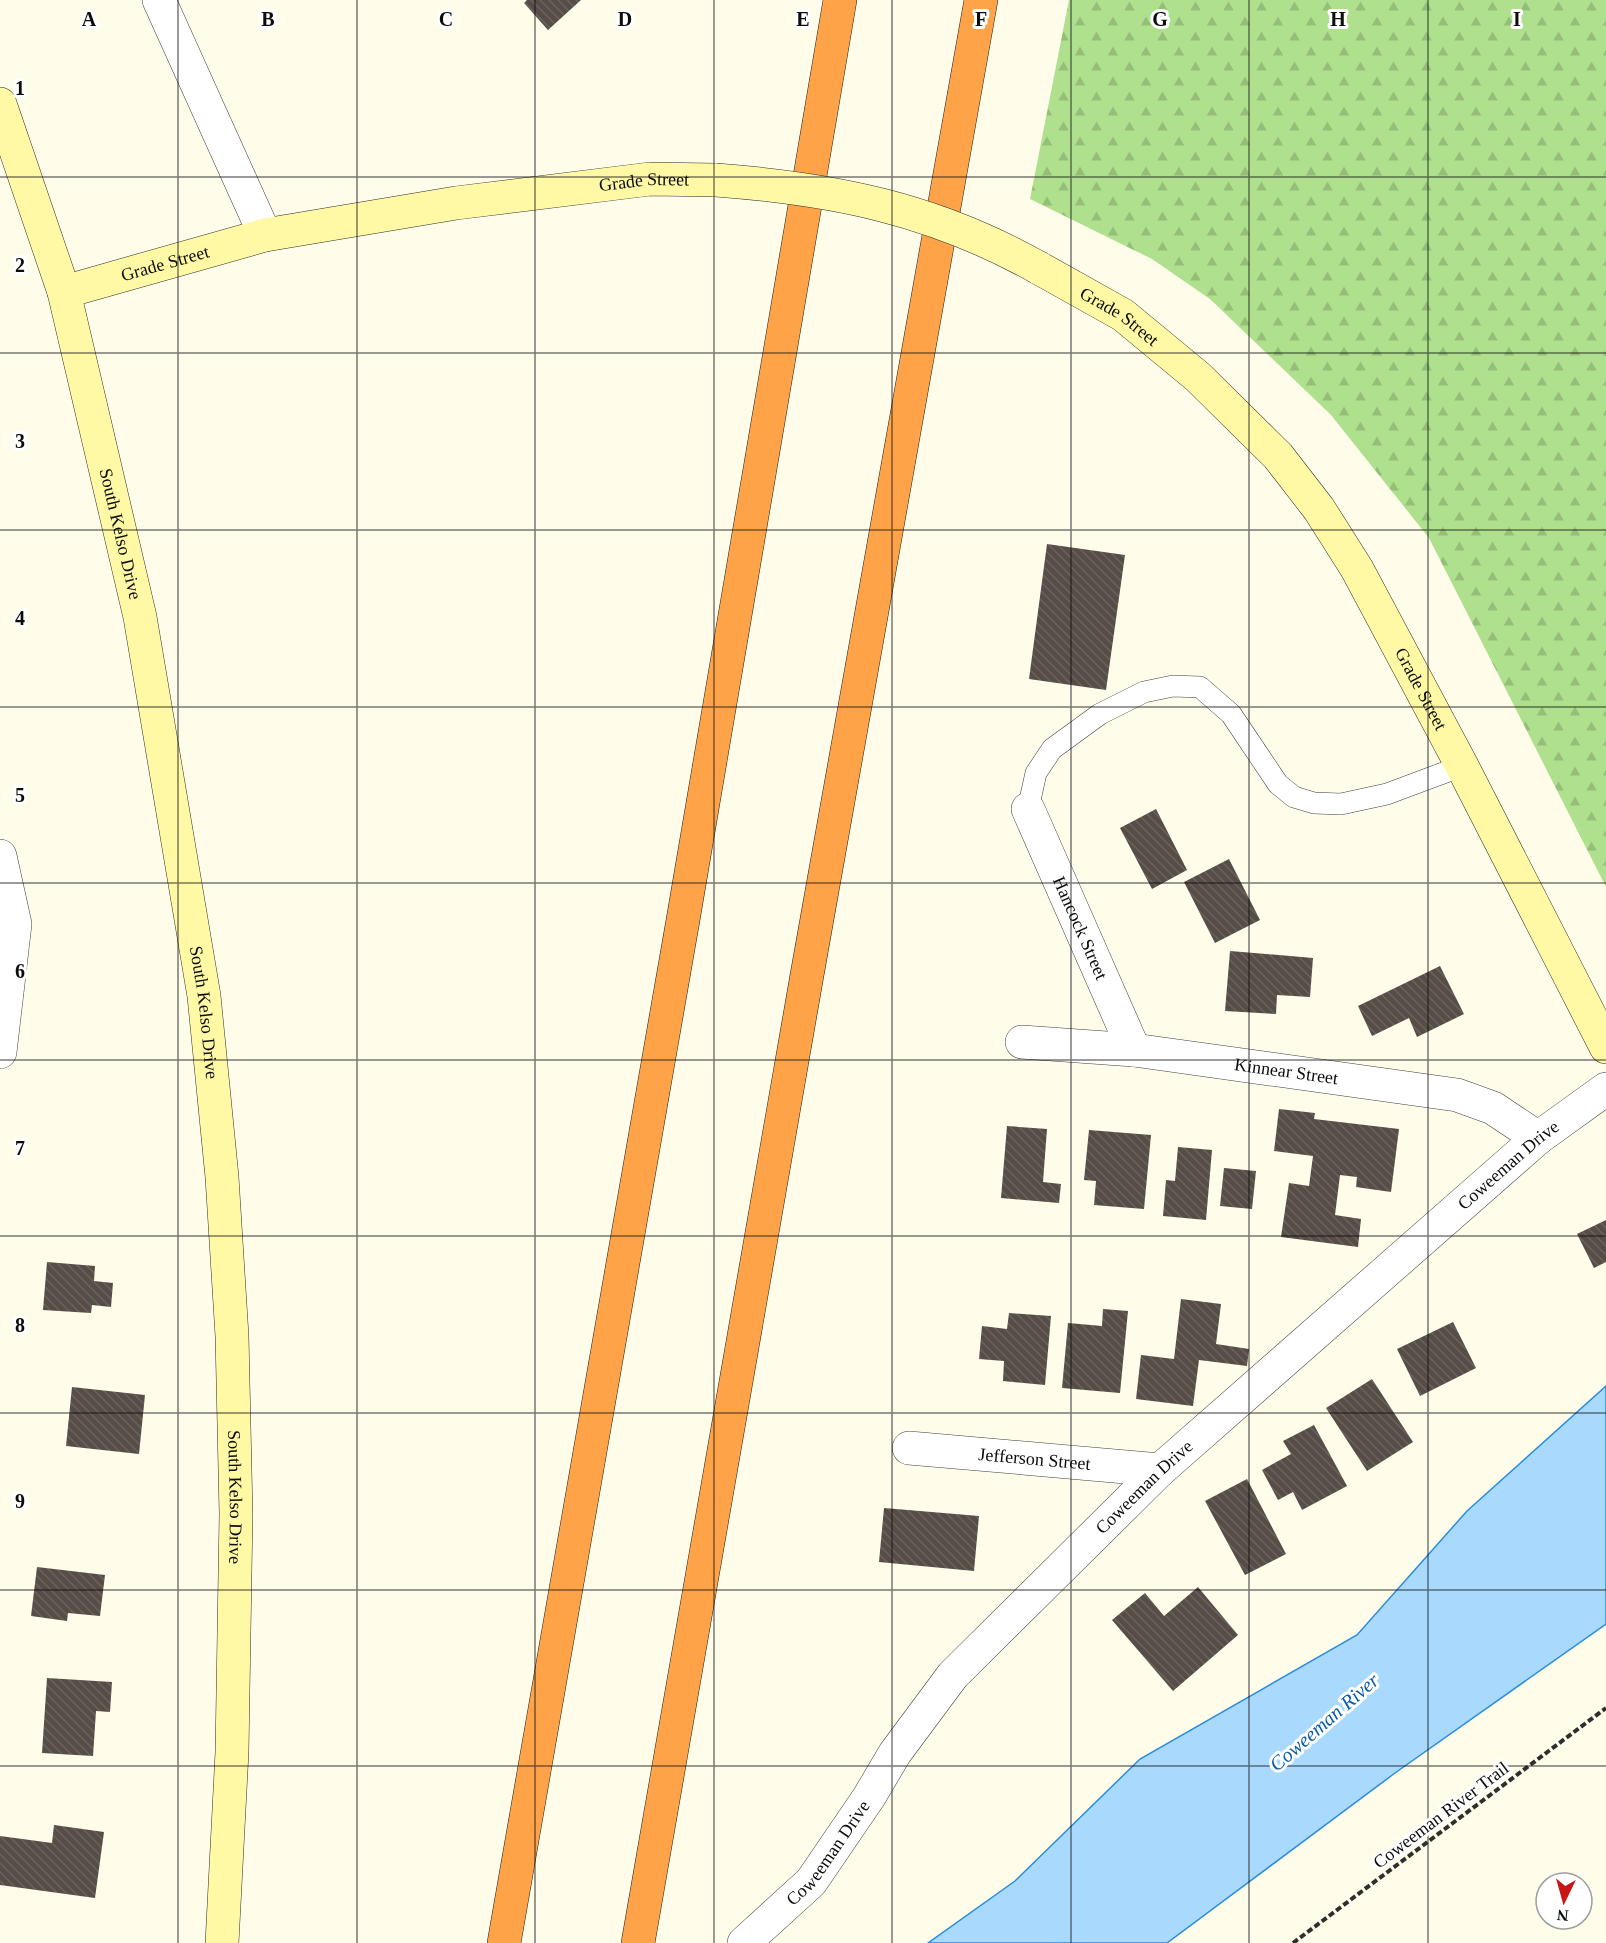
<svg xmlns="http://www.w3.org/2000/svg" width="1606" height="1943" viewBox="0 0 1606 1943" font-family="'Times New Roman',serif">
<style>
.forest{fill:url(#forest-firs)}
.water{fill:#a9dafd;stroke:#288ddc;stroke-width:1.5}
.building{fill:url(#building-back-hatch)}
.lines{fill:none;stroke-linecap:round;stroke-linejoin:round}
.service-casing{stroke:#3f3f3f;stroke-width:22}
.minor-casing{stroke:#3f3f3f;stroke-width:34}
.tertiary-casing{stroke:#3f3f3f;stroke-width:34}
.secondary-casing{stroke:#2e2e2e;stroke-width:34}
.motorway-casing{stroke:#1d1d1d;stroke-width:34}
.path{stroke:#2e2e2e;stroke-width:4;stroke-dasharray:6 3;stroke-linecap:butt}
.service{stroke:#fff;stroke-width:21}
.minor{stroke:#fff;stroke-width:33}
.tertiary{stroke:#fff;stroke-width:33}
.secondary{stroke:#fff9a5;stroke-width:33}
.motorway{stroke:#ffa348;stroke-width:33}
.secondary-bridge-casing{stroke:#2e2e2e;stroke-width:34;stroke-linecap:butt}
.secondary-bridge{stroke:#fff9a5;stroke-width:33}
.grid{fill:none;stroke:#0c0c0c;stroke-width:1.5;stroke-opacity:0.55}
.labels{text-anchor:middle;stroke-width:6;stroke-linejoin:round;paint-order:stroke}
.street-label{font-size:18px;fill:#0c0c0c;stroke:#fff}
.water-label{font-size:20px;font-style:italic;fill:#085daa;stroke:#fff}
.grid-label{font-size:20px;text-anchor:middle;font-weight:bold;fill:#0c0c0c;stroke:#fff;stroke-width:6;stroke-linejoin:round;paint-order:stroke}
</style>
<defs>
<pattern id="forest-firs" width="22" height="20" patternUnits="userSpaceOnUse" patternTransform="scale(1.5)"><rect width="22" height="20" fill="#afe08d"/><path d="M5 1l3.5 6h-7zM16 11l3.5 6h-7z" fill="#95bf78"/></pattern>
<pattern id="building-back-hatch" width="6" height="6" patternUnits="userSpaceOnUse" patternTransform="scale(1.5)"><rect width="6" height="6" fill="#564d47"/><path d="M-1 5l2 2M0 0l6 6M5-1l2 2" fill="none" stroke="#69625d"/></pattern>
</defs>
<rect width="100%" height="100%" fill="#fffcea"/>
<path class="forest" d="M 1069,0 L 1606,0 L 1606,887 L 1429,538 L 1331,415 L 1210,299 L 1152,259 L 1030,199 Z"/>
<path class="water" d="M 1606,1386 L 1606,1624 L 1395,1773 L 1167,1943 L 928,1943 L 1015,1881 L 1140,1759 L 1357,1635 L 1467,1511 Z"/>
<path class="building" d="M 527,0 L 581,0 L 548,30 L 524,3 Z
M 1047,544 L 1125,555 L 1106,690 L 1029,679 Z
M 1156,809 L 1187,870 L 1152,889 L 1120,828 Z
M 1229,859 L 1260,920 L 1215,943 L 1184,882 Z
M 1230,951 L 1313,958 L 1310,997 L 1277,995 L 1276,1014 L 1225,1011 Z
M 1440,966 L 1464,1014 L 1417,1037 L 1409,1018 L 1372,1036 L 1358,1006 Z
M 1279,1109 L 1315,1113 L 1314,1119 L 1399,1129 L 1391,1192 L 1356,1187 L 1357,1177 L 1340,1175 L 1335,1215 L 1361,1219 L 1358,1247 L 1281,1237 L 1289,1183 L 1309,1186 L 1313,1156 L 1274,1151 Z
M 1007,1126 L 1047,1129 L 1043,1182 L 1061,1184 L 1059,1203 L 1001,1198 Z
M 1089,1130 L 1151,1135 L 1144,1209 L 1094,1205 L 1096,1181 L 1084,1180 Z
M 1178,1147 L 1212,1150 L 1206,1220 L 1163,1216 L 1166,1180 L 1175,1181 Z
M 1224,1168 L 1256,1171 L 1252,1209 L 1220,1206 Z
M 1606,1220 L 1606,1262 L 1594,1268 L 1577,1234 Z
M 47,1262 L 95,1266 L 94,1281 L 113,1283 L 111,1307 L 92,1305 L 91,1313 L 43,1310 Z
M 1181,1299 L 1221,1304 L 1216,1344 L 1249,1349 L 1247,1366 L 1199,1360 L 1193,1406 L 1136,1399 L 1141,1355 L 1174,1359 Z
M 1103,1309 L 1128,1311 L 1120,1393 L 1062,1388 L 1068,1323 L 1102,1326 Z
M 1009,1313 L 1051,1316 L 1045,1385 L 1003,1381 L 1004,1361 L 979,1359 L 982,1326 L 1007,1329 Z
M 1453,1322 L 1476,1368 L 1420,1396 L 1397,1349 Z
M 1372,1379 L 1413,1442 L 1367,1471 L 1326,1408 Z
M 72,1387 L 145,1395 L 139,1454 L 66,1446 Z
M 1314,1425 L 1347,1486 L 1302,1510 L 1293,1492 L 1278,1500 L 1262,1470 L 1291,1454 L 1283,1441 Z
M 1247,1479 L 1286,1554 L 1245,1575 L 1205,1501 Z
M 884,1508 L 979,1516 L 974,1571 L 879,1562 Z
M 37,1567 L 105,1575 L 100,1616 L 68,1613 L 67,1621 L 31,1616 Z
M 1198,1587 L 1238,1635 L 1173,1691 L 1112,1620 L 1145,1593 L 1164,1616 Z
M 47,1678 L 112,1682 L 110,1712 L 96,1711 L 93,1756 L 42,1753 Z
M 54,1825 L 104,1832 L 95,1898 L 0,1885 L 0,1836 L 52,1843 Z"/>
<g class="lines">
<defs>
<path id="service" d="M 1028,809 L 1036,773 L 1052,749 L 1100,714 L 1144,692 L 1173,686 L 1200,687 L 1231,714 L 1278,784 L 1294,797 L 1314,803 L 1341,804 L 1387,794 L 1462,766"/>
<g id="minor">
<path d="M 159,0 L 265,235"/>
<path id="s1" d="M 1028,809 L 1134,1050"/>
<path d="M 0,856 L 15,924 L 0,1052"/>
<path id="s2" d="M 1022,1042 L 1134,1050 L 1457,1095 L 1493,1108 L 1538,1138"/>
<path id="s3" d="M 909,1448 L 1160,1470"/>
</g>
<g id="tertiary">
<path id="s4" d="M 744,1943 L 811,1882 L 869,1797 L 895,1753 L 953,1675 L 1160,1470 L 1538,1138 L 1606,1089"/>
</g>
<g id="secondary">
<path id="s5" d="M 0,104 L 64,292 L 140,617 L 204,996 L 222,1177 L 232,1336 L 236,1514 L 232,1752 L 222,1943"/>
<path id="s6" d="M 1039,268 L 1123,315 L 1198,377 L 1278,456 L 1319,509 L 1357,569 L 1462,766 L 1606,1047"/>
<path id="s7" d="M 64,292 L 265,235 L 456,203 L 650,179 L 716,180"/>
</g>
<path id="motorway" d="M 504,1943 L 683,920 L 840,0
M 638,1943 L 807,975 L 981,0"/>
</defs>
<use href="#service" class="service-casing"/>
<use href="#minor" class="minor-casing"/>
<use href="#tertiary" class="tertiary-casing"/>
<use href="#secondary" class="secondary-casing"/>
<use href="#motorway" class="motorway-casing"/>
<path class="path" d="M 1293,1943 L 1606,1708"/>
<use href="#service" class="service"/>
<use href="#minor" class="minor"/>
<use href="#tertiary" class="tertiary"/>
<use href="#secondary" class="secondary"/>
<use href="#motorway" class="motorway"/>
<defs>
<path id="secondary-bridge" d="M 716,180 C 835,189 934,209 1039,268"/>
</defs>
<use href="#secondary-bridge" class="secondary-bridge-casing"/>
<use href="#secondary-bridge" class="secondary-bridge"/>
</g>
<path class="grid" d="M 178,0 L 178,1943M 357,0 L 357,1943M 535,0 L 535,1943M 714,0 L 714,1943M 892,0 L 892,1943M 1071,0 L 1071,1943M 1249,0 L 1249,1943M 1428,0 L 1428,1943M 0,177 L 1606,177M 0,353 L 1606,353M 0,530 L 1606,530M 0,707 L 1606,707M 0,883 L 1606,883M 0,1060 L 1606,1060M 0,1236 L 1606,1236M 0,1413 L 1606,1413M 0,1590 L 1606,1590M 0,1766 L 1606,1766"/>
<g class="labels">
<g class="street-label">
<text dy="6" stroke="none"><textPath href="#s7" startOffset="592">Grade Street</textPath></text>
<text dy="6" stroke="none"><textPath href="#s7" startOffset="105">Grade Street</textPath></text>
<text dy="6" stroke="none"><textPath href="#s6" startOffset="94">Grade Street</textPath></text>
<text dy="6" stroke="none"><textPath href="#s5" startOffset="447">South Kelso Drive</textPath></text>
<text dy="6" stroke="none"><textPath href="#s6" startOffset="580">Grade Street</textPath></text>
<text dy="6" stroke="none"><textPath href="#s1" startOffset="130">Hancock Street</textPath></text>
<text dy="6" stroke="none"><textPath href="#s5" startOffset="933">South Kelso Drive</textPath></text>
<text dy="6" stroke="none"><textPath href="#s2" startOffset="266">Kinnear Street</textPath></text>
<text dy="6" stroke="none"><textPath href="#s4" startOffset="1096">Coweeman Drive</textPath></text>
<text dy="6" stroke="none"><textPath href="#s3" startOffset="126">Jefferson Street</textPath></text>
<text dy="6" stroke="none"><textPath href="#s4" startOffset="610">Coweeman Drive</textPath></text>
<text dy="6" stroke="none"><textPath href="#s5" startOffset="1419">South Kelso Drive</textPath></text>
<text transform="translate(1441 1815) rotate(-37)" y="6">Coweeman River Trail</text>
<text dy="6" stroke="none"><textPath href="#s4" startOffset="124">Coweeman Drive</textPath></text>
</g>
<g class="water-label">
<text transform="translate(1324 1722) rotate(-41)" y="7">Coweeman River</text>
</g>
</g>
<g class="grid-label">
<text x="89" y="26">A</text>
<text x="268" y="26">B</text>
<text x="446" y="26">C</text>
<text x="625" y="26">D</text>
<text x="803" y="26">E</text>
<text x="981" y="26">F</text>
<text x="1160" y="26">G</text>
<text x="1338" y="26">H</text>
<text x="1517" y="26">I</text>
<text x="20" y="95">1</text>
<text x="20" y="272">2</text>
<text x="20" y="448">3</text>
<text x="20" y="625">4</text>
<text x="20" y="802">5</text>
<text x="20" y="978">6</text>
<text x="20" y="1155">7</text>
<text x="20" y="1332">8</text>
<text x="20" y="1508">9</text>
</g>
<g transform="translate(1564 1901) rotate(185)"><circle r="28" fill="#ffffff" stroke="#9e9e9e" stroke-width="1.5"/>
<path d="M0-4.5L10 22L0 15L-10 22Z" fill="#ca1517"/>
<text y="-9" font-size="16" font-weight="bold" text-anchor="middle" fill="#0c0c0c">N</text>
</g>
</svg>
